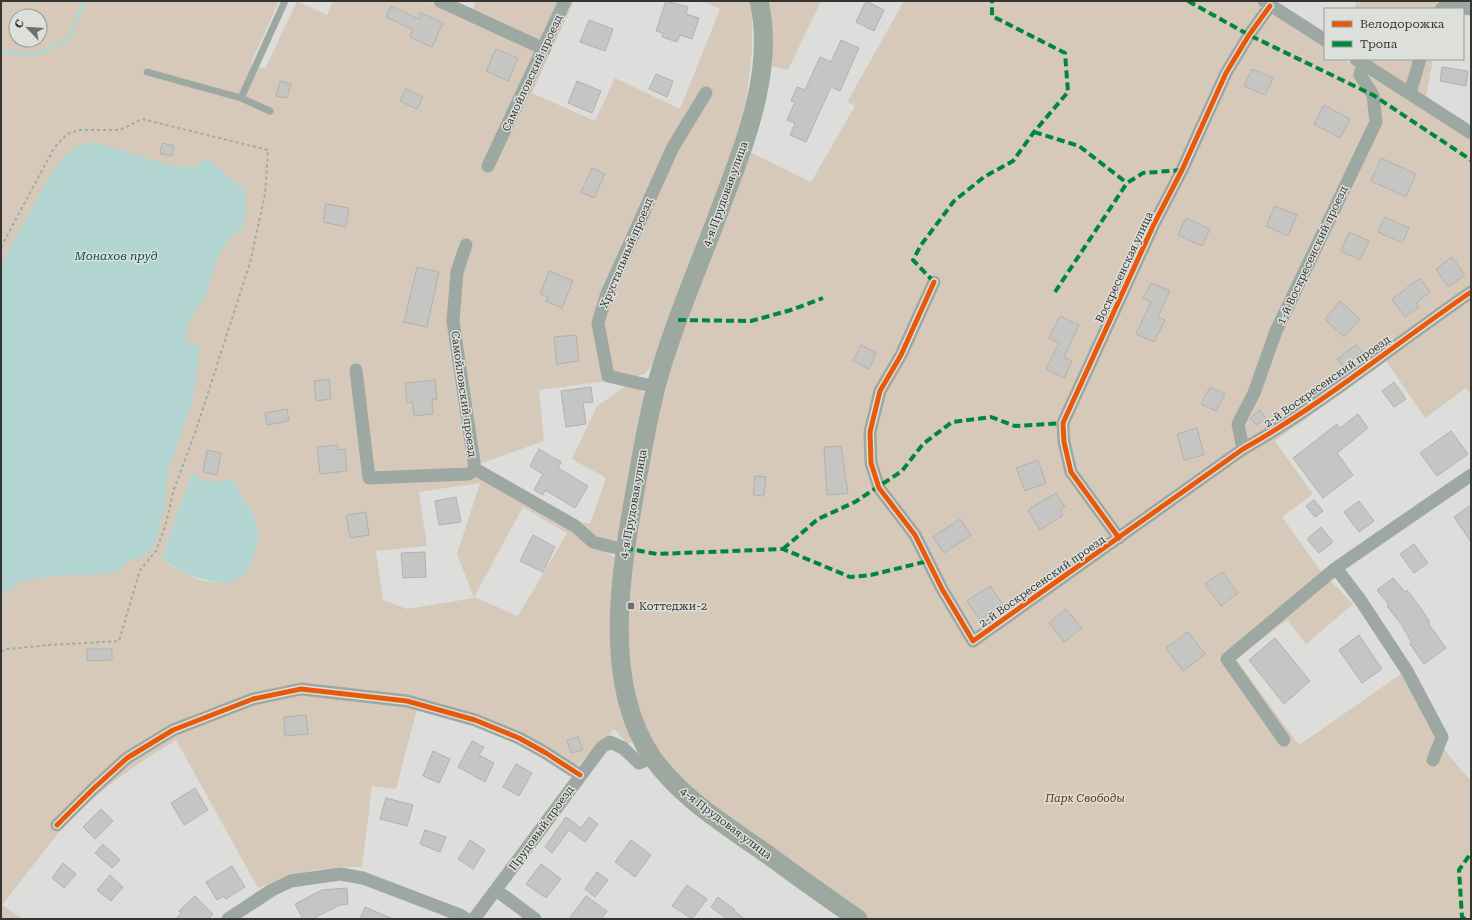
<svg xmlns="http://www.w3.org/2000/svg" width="1472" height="920" viewBox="0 0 1472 920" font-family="'Roboto Serif',serif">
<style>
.green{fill:#d6c9b9;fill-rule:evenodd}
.water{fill:#b2d5d1}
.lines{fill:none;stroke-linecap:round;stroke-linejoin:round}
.stream{stroke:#b2d5d1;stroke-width:3.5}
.building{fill:#c5c5c3;stroke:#b1b1ae}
.path{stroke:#a2aaa5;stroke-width:2;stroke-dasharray:3 3;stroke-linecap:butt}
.service{stroke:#9ea8a2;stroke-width:7}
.minor{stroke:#9ea8a2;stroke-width:13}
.secondary{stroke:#9ca8a0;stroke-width:19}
.quiet{stroke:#00873e;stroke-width:4;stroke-dasharray:8 4;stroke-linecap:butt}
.cycleway-casing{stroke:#dddfda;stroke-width:8}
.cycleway{stroke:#e8590c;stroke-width:5}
.poi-dot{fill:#6f706e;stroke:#dddfda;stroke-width:1.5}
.labels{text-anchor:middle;stroke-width:3;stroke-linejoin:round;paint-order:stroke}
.street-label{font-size:11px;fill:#343533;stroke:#dddfda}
.poi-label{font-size:11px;fill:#343533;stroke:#dddfda;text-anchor:start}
.park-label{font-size:11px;font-style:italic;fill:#5a3400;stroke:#dddfda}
.water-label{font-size:12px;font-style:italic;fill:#04504d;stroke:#dddfda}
</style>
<rect width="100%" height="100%" fill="#dddedb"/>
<path class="green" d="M 1,1 L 279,1 L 251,63 L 265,69 L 297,1 L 327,15 L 333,1 L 427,1 L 468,19 L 476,1 L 574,1 L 532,93 L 595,121 L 615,78 L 680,109 L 720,9 L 702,1 L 750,1 L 752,17 L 752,52 L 746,100 L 735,149 L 652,365 L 645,374 L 637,376 L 614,373 L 608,381 L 539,390 L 544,441 L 479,464 L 577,521 L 590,524 L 606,478 L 572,459 L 597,406 L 626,386 L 638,387 L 645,395 L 620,537 L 615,541 L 596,545 L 615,558 L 611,650 L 620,711 L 632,742 L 627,744 L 614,729 L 578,765 L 564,768 L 517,742 L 472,723 L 417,709 L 396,789 L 372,786 L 362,867 C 323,866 294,873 258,888 L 176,740 C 135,765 94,793 61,830 C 41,854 22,880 2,905 L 23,919 L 1,919 ZM 16,16 L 40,16 L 40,40 L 16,40 ZM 192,472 L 198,479 L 217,483 L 232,479 L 257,522 L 230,584 L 199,580 L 170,565 L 162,558 ZM 480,483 L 457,554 L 474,598 L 407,609 L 383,600 L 376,551 L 427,546 L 419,492 ZM 523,507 L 567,533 L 518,616 L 474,597 Z
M 767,1 L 821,1 L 788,70 L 770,66 Z
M 904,1 L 1256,1 L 1325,46 L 1325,59 L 1344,59 L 1471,138 L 1471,394 L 1466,388 L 1425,418 L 1386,361 L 1275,441 L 1313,494 L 1282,517 L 1320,570 L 1353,604 L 1306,644 L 1287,620 L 1236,659 L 1299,745 L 1401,674 L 1427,723 L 1450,757 L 1471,781 L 1471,919 L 867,919 L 728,822 L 682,781 L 659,755 L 640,722 L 627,648 L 631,560 L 663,385 L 750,152 L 811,182 L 855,106 L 847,102 Z
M 1356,1 L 1444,1 L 1442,9 L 1355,9 Z
M 1367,59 L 1433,59 L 1426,98 Z"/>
<path class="water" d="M 94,142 L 167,164 L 193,168 L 207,158 L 245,190 L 246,208 L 242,229 L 230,238 L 216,260 L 207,293 L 189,321 L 185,339 L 193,345 L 200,346 L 193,400 L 169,467 L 163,514 L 153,550 L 137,560 L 132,559 L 125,563 L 121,570 L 93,575 L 69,575 L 28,580 L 16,584 L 1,597 L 1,265 L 55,167 C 66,152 76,145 94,142 Z
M 192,472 C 202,484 217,483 232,479 L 257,522 L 259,539 L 248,571 L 230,584 C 201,580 186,577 162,558 Z"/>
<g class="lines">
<path class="stream" d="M 1,52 L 38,54 L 68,40 L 84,1"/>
</g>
<path class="building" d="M 666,1 L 688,7 L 686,14 L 699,18 L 692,39 L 680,35 L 677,42 L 662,37 L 663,33 L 656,31 Z
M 866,1 L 884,10 L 874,31 L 856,22 Z
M 391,6 L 419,19 L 421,13 L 443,23 L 432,47 L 410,37 L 413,30 L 386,17 Z
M 589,20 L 613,29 L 605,51 L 580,42 Z
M 841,40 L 859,48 L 840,91 L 831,87 L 806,142 L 790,135 L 795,123 L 787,120 L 795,102 L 791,101 L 797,87 L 805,90 L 820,57 L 831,62 Z
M 496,49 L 518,58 L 508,81 L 486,71 Z
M 1442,67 L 1468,71 L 1466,86 L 1440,81 Z
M 1252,69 L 1273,78 L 1265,95 L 1244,86 Z
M 656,74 L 673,81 L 667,97 L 649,89 Z
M 280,81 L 291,84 L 287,98 L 276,96 Z
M 577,81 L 601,91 L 592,113 L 568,103 Z
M 406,89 L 423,97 L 417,109 L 400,101 Z
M 1324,105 L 1350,119 L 1340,138 L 1314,124 Z
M 162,143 L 174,146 L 172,156 L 160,154 Z
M 1381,158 L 1416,174 L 1406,197 L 1371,181 Z
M 592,168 L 605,174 L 594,198 L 581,192 Z
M 326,204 L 349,208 L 346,227 L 323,222 Z
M 1275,206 L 1297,215 L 1288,236 L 1266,226 Z
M 1385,217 L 1409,228 L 1402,243 L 1378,232 Z
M 1186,218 L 1210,229 L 1202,246 L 1178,235 Z
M 1349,232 L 1369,241 L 1360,260 L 1341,251 Z
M 1452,257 L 1465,275 L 1448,287 L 1436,269 Z
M 417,267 L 439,272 L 427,327 L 404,322 Z
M 549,271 L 573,281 L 562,308 L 546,301 L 548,297 L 540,294 Z
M 1420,278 L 1430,292 L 1416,303 L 1419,307 L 1405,317 L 1392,299 Z
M 1151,283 L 1170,291 L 1158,317 L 1165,320 L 1154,342 L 1136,334 L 1151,302 L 1143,298 Z
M 1340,301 L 1360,319 L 1344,337 L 1325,319 Z
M 1060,316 L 1079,325 L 1064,357 L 1072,361 L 1064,378 L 1046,369 L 1059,343 L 1049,338 Z
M 576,335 L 579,361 L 557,364 L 554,337 Z
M 861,345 L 876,353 L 869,369 L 853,361 Z
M 1356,345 L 1362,352 L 1343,367 L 1337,359 Z
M 329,379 L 331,399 L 316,401 L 314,381 Z
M 435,380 L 437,399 L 432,400 L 433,414 L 414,416 L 412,402 L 407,403 L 405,383 Z
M 1394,382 L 1406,399 L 1394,407 L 1382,391 Z
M 591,387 L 593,402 L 583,403 L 586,424 L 566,427 L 561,391 Z
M 1210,387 L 1225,394 L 1216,411 L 1201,404 Z
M 287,409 L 289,421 L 267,425 L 265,413 Z
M 1260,410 L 1266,419 L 1256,425 L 1250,418 Z
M 1358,414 L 1368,428 L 1337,453 L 1353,475 L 1323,498 L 1293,458 L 1337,424 L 1340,428 Z
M 1197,428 L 1204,455 L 1184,460 L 1177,434 Z
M 1451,431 L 1468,454 L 1437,476 L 1420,453 Z
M 338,445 L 338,450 L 345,449 L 347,471 L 320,474 L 317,447 Z
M 841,446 L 848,493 L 827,495 L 824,447 Z
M 539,449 L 561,462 L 558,468 L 588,486 L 575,508 L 545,490 L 543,495 L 534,490 L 543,474 L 530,466 Z
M 207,450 L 221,453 L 217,475 L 203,472 Z
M 1038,460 L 1046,483 L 1025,491 L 1016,468 Z
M 755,476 L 766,477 L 764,496 L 753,495 Z
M 1056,493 L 1065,507 L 1060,510 L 1063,515 L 1040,530 L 1028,510 Z
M 456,497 L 461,522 L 439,525 L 435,501 Z
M 1314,500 L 1323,511 L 1315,517 L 1306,506 Z
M 1359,501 L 1374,521 L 1359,532 L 1344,512 Z
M 1471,505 L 1471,542 L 1454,517 Z
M 366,512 L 369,535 L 350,538 L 346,515 Z
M 960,519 L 971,535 L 944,553 L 933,537 Z
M 1321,527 L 1333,542 L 1319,553 L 1307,539 Z
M 533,535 L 555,547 L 543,572 L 520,561 Z
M 1414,544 L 1428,563 L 1414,573 L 1400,554 Z
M 425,552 L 426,577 L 403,578 L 401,553 Z
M 1222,572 L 1238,593 L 1221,606 L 1205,584 Z
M 1393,578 L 1405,592 L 1407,590 L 1417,603 L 1430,622 L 1428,623 L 1446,648 L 1424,664 L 1410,644 L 1412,643 L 1401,624 L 1387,606 L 1389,605 L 1377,590 Z
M 990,586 L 1003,605 L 980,620 L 967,601 Z
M 1066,609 L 1082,628 L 1064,642 L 1049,623 Z
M 1188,632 L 1205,654 L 1183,671 L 1166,648 Z
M 1359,635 L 1382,669 L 1362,683 L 1339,650 Z
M 1275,638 L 1310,681 L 1284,704 L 1249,660 Z
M 87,649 L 112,649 L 112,660 L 87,661 Z
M 306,715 L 308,734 L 285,736 L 284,717 Z
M 578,737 L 583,750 L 571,753 L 567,740 Z
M 472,741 L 484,747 L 479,755 L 494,763 L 485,782 L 458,767 Z
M 433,751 L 450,759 L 439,783 L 423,776 Z
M 516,764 L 532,773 L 519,796 L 503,787 Z
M 195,788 L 208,810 L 184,825 L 171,803 Z
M 386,798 L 413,805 L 407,826 L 380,819 Z
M 101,809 L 113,821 L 95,839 L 83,827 Z
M 566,817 L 581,828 L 589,817 L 598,824 L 585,842 L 569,830 L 552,853 L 545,847 Z
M 425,830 L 446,837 L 440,852 L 420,844 Z
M 470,840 L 485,850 L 473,869 L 458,859 Z
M 631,840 L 651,855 L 635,877 L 615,862 Z
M 103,844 L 120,860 L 112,868 L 95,853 Z
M 63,863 L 76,874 L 64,888 L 52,878 Z
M 541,864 L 561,879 L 546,898 L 526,884 Z
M 232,866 L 245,887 L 226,899 L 224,896 L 217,900 L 206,882 Z
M 597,872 L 608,880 L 595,897 L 585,889 Z
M 110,875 L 123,887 L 111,901 L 97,890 Z
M 687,885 L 707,899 L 692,919 L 672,906 Z
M 347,888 L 348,904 L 340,905 L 312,919 L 303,919 L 295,904 L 322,890 Z
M 195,896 L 213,914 L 208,919 L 176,919 L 181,913 L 179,911 Z
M 586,896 L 607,911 L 601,919 L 569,919 Z
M 718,897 L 735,910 L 734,911 L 745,919 L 727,919 L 711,907 Z
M 365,907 L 393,919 L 360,919 Z"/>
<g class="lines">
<path class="path" d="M 1,247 L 54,148 L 67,134 L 80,130 L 120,130 L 142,119 L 268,150 L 265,194 L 250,263 L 195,433 L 174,489 L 165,527 L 156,551 L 140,570 L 119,641 L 49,645 L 7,649 L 1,652"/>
<path class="service" d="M 147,72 L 241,98 L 285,1
M 241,98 L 270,111"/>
<path class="minor" d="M 440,1 L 544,49
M 1264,1 L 1325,40
M 1441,9 L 1446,5 L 1471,9
M 1356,59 L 1471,133
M 1410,93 L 1420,59
M 488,166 L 565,1
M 466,245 L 457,272 L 453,321 L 475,469
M 934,282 L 901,355 L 880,391 L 870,432 L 871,463 L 879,488 L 915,535 L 942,589 L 973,641 L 1243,449 C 1323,404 1395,344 1471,292
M 356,370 L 369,478 L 469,474 L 475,469
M 656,387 L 608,376 L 598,323 L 606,296 L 673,147 L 706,93
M 1243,449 L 1238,424 L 1254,393 L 1276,331 L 1376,122 L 1373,95 L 1360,75 L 1363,64
M 475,469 L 575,526 L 593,542 L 612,547 L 625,548
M 1119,538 L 1071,472 L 1064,442 L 1063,423 L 1154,224 L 1182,170 L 1226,73 L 1249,35 L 1270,6
M 1284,740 L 1227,659 L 1336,568
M 1433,760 L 1442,737 L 1407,671 L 1361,601 L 1336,568 L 1471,475
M 57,825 L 93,789 L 127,758 L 173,730 L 253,699 L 301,689 L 407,701 L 475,720 L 519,738 L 546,753 L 580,775
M 496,890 L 535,919
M 228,919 L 272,890 L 291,881 L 340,874 L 363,878 L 460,915 L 466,919
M 474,919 L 602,747 L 610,742 L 623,748 L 639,763 L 653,757"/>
<path class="secondary" d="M 759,1 C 776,74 741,152 716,220 C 697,270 675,321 660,372 C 649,409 643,448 636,486 C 621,569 601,682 652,757 C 680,797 725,825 764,852 C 795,875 826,897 858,919"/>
<path class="quiet" d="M 1188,1 L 1249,35 L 1373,95 L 1471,160
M 1034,132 L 1079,146 L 1127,183
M 934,282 L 913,260 L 921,245 L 954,201 L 984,177 L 1013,161 L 1034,132 L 1068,92 L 1065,53 L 992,16 L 992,1
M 1055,292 L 1127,183 L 1143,173 L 1182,170
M 678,320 L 751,321 L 791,310 L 823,298
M 625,548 L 657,554 L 783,549 L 850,577 L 871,575 L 928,561
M 783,549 L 818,519 L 855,502 L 902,471 L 923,444 L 952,422 L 991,417 L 1015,426 L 1063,423
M 1465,919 L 1462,917 L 1459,870 L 1471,853"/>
<defs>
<path id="cycleway" d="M 934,282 L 901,355 L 880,391 L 870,432 L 871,463 L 879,488 L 915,535 L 942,589 L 973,641 L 1243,449 C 1323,404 1395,344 1471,292
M 1119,538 L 1071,472 L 1064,442 L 1063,423 L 1154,224 L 1182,170 L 1226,73 L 1249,35 L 1270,6
M 57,825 L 93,789 L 127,758 L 173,730 L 253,699 L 301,689 L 407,701 L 475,720 L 519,738 L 546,753 L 580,775"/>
</defs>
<use href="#cycleway" class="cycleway-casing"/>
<use href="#cycleway" class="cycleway"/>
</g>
<rect class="poi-dot" x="627" y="602" width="8" height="8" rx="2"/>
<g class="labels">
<g class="street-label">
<text transform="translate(532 73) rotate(-65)" y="4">Самойловский проезд</text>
<text transform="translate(725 194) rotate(-70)" y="4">4-я Прудовая улица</text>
<text transform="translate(626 253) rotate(-67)" y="4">Хрустальный проезд</text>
<text transform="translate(1312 255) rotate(-65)" y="4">1-й Воскресенский проезд</text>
<text transform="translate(1124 267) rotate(-65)" y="4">Воскресенская улица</text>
<text transform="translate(1327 381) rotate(-35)" y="4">2-й Воскресенский проезд</text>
<text transform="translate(464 394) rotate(82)" y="4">Самойловский проезд</text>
<text transform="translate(633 504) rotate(-80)" y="4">4-я Прудовая улица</text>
<text transform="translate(1042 581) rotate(-35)" y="4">2-й Воскресенский проезд</text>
<text transform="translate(726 823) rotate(37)" y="4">4-я Прудовая улица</text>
<text transform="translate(541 828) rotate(-54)" y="4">Прудовый проезд</text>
</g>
<g class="poi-label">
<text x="639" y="610">Коттеджи-2</text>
</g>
<g class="park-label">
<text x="1085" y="802">Парк Свободы</text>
</g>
<g class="water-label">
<text x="116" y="260">Монахов пруд</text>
</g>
</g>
<rect width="1472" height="920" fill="none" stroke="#343533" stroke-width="4"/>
<rect x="1324" y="8" width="140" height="52" fill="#dddfda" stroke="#999b97"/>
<rect x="1332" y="21" width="20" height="6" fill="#e8590c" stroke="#999b97"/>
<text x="1360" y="28" font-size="12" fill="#343533">Велодорожка</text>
<rect x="1332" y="41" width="20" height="6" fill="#00873e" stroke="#999b97"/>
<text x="1360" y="48" font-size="12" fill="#343533">Тропа</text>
<g transform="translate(28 28) rotate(295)"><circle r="19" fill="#dddfda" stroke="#999b97"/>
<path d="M0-3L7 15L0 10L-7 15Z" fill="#6f706e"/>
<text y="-6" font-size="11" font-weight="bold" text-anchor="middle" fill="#343533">С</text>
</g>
</svg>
